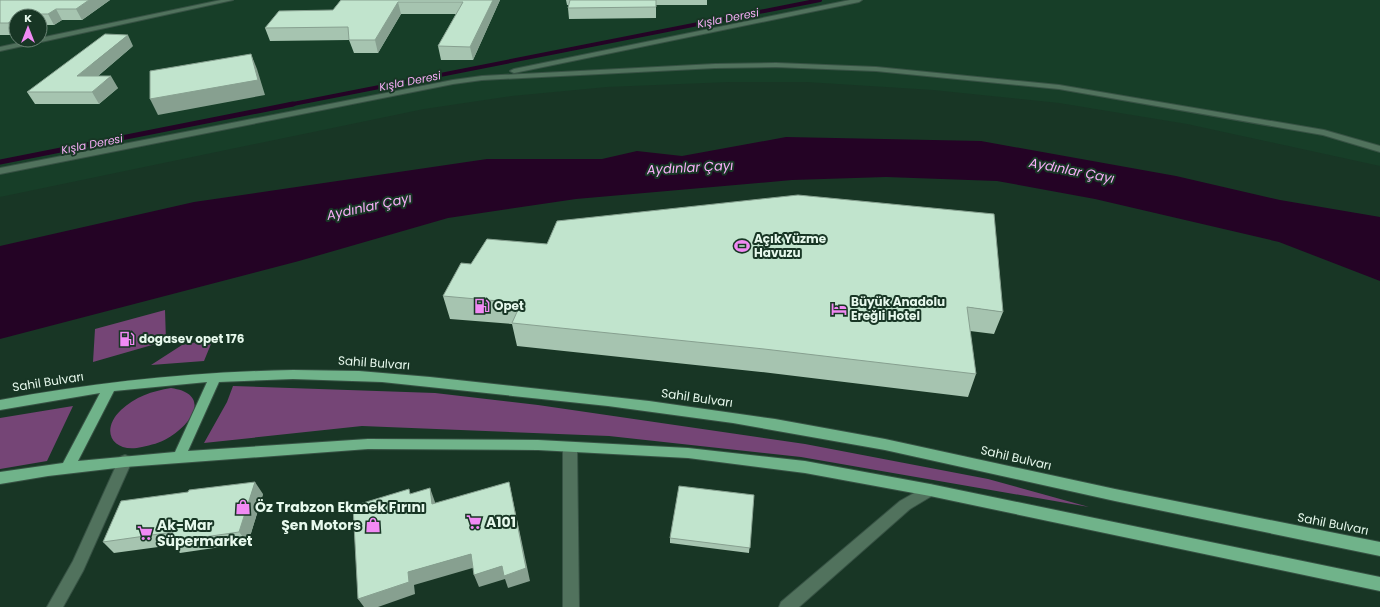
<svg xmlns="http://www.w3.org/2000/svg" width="1380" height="607" viewBox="0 0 1380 607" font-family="Poppins,sans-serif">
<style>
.built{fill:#173e28;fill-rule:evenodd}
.green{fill:#754576}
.water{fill:#240325}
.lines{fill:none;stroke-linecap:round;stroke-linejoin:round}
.stream-far1{stroke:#240325;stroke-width:4}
.stream{stroke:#240325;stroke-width:5}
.minor-casing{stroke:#375244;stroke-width:2}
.trunk-casing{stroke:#375244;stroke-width:2}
.minor{fill:#51725d;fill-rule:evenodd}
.trunk{fill:#70b38a;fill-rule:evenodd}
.wall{fill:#a6c4b0}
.shaded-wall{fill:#87a090}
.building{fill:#c1e4cd;stroke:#87a090}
.labels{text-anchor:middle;stroke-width:4;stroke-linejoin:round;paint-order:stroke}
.far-water-label{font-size:11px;font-style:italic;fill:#f8aff9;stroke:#183625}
.poi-label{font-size:12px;font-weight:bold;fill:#e7f9ed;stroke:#183625;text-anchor:start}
.street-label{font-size:12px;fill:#e7f9ed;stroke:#183625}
.water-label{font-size:13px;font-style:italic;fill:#f8aff9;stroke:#183625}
.near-poi-label{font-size:14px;font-weight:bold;fill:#e7f9ed;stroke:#183625;text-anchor:start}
</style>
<rect width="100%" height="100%" fill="#183625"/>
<path class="built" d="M 0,0 L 1380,0 L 1380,166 L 1187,124 L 1059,103 L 933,90 L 806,82 L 730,82 L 607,87 L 512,96 L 424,109 L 0,197 ZM 16,16 L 40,16 L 40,40 L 16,40 Z"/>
<path class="green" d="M 165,310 L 166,341 L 93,362 L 95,329 Z
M 213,339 L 204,361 L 151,365 L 182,345 Z
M 233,386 L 435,393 L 538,405 L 805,444 L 988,479 L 1089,507 L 801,457 L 609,436 L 362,426 L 204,443 L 227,402 Z
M 171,388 C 212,394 192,424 168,438 C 160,443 151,445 142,447 C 113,454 99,431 121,410 C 135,397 152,391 171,388 Z
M 73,406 L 47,461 L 0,469 L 0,418 Z"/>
<path class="water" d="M 786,137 L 981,141 L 1176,176 L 1280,200 L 1380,217 L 1380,281 L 1279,242 L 1095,199 L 997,181 L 886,177 L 792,180 L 576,199 L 448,218 L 299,261 L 0,339 L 0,246 L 194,202 L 487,159 L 602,159 L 637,151 L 682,156 Z"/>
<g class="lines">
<path class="stream-far1" d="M 288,105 L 820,0"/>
<path class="stream" d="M 0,162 L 293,104"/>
<defs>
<path id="minor" d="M 221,0 L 233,0 L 0,51 L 0,47 L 32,40 L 40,40 L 40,38 Z
M 850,0 L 862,0 L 859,2 L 514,73 L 510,71 L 514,69 Z
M 776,63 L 876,67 L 1059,85 L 1324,130 L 1380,146 L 1380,152 L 1323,135 L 1059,89 L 876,71 L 776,67 L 715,68 L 482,80 L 453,84 L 0,174 L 0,168 L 453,80 L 482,76 L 715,64 Z
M 570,442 L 575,443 L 577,447 L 579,607 L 563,607 L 563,447 L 565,443 Z
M 125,455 L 130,457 L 132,461 L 83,571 L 63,607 L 47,607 L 73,561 L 120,457 Z
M 930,484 L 935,486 L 937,490 L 935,494 L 910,509 L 799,607 L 779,607 L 781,602 L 900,501 Z"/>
<path id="trunk" d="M 293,370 L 359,371 L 430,377 L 649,401 L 775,419 L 885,439 L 1115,489 L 1380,542 L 1380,556 L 1115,501 L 885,450 L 733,423 L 608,406 L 382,382 L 293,379 L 219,382 L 188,451 L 368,439 L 538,440 L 688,448 L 805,461 L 930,484 L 1380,577 L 1380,591 L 930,496 L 805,473 L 688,458 L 538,450 L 368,449 L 125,467 L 48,476 L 0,484 L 0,472 L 63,463 L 100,393 L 0,410 L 0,400 C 97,382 194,372 293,370 ZM 207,382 L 175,452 L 78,461 L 114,391 Z"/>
</defs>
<use href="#minor" class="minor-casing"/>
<use href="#trunk" class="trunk-casing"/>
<use href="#minor" class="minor"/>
<use href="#trunk" class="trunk"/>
</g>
<path class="wall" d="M 0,0 L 110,0 L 82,20 L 62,20 L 54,25 L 40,25 L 40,16 L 16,16 L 15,35 L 0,35 Z
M 341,0 L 500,0 L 473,60 L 441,60 L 438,46 L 456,14 L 401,14 L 378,53 L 354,53 L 349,40 L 270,41 L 265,28 L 333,10 Z
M 566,0 L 707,0 L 707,5 L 656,5 L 656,18 L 569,19 L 568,8 L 569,5 L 567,5 Z
M 133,46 L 98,76 L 118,88 L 99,104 L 35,104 L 27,92 Z
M 487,239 L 1003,312 L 994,334 L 970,331 L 976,374 L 968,397 L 761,372 L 517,346 L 512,324 L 450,319 L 443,296 L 471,264 Z
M 263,494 L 248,543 L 180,553 L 173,545 L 114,553 L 103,542 Z
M 754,495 L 749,553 L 670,543 L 670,538 Z"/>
<path class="shaded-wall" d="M 89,0 L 110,0 L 82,20 L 76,9 Z
M 493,0 L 500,0 L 473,60 L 470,47 Z
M 398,2 L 401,14 L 378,53 L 375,40 Z
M 56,9 L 62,20 L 54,25 L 48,14 Z
M 16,18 L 16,34 L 15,35 L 8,23 Z
M 128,35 L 133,46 L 84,88 L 77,76 Z
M 251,54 L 257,69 L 265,95 L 158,115 L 150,99 Z
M 111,76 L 118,88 L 99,104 L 92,92 Z
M 255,482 L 263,494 L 248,543 L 239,532 Z
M 509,482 L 512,496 L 530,581 L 508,588 L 505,579 L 479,587 L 474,575 L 502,566 Z
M 430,488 L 435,502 L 437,517 L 432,504 Z
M 471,554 L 476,567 L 414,585 L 415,594 L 378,607 L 364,607 L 358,599 L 408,572 Z"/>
<path class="building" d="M 0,0 L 89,0 L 76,9 L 56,9 L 48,14 L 21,14 L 19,16 L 16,16 L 16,18 L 8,23 L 0,23 Z
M 341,0 L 493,0 L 470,47 L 438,46 L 463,2 L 398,2 L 375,40 L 349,40 L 348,27 L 265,28 L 279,11 L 333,10 Z
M 570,0 L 656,0 L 656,7 L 568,8 Z
M 105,34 L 128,35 L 77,76 L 111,76 L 92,92 L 27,92 Z
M 251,54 L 258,80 L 150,99 L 150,71 Z
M 798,195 L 994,214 L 1003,312 L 967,307 L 976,374 L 764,349 L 512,323 L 521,303 L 443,296 L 461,263 L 471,264 L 487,239 L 547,244 L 557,221 Z
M 255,482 L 239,532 L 170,542 L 173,532 L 103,542 L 121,501 L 188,492 L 189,490 Z
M 509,482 L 526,568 L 504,576 L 502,566 L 474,575 L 471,554 L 408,572 L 409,582 L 358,599 L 353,506 L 409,489 L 410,494 L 430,488 L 432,504 Z
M 679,486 L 754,495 L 750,548 L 670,538 Z"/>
<defs>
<symbol id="stadium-bare" viewBox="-9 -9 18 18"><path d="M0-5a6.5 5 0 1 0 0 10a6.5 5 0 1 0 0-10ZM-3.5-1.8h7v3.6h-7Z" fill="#f18af4" stroke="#183625" stroke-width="2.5" paint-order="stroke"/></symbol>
<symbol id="fuel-bare" viewBox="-9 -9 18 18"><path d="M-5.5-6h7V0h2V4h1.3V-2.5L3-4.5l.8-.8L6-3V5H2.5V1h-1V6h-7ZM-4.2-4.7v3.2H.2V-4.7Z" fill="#f18af4" stroke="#183625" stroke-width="2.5" paint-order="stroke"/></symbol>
<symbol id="hotel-bare" viewBox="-9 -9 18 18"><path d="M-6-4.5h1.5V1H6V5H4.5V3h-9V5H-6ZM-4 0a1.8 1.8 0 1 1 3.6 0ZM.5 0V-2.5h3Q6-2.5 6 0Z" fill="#f18af4" stroke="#183625" stroke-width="2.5" paint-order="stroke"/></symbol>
<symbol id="shop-bare" viewBox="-9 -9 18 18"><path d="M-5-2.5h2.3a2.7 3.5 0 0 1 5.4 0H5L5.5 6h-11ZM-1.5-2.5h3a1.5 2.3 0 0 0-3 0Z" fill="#f18af4" stroke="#183625" stroke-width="2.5" paint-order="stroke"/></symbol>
<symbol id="supermarket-bare" viewBox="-9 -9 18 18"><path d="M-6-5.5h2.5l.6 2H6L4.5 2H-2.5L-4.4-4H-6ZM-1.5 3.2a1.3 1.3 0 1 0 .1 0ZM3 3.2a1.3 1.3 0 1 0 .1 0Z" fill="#f18af4" stroke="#183625" stroke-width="2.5" paint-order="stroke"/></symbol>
</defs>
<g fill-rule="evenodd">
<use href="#stadium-bare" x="731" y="235" width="22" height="22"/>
<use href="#fuel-bare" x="471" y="295" width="22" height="22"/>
<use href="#hotel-bare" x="828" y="298" width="22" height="22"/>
<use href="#fuel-bare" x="116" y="328" width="22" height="22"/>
<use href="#shop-bare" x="232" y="496" width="22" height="22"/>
<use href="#supermarket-bare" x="463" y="511" width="22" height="22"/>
<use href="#shop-bare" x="362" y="514" width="22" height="22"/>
<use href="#supermarket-bare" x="134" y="522" width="22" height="22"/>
</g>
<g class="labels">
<g class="far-water-label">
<text transform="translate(728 18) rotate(-11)" y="4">Kışla Deresi</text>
<text transform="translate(410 81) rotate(-11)" y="4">Kışla Deresi</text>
<text transform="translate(92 144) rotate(-11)" y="4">Kışla Deresi</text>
</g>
<g class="poi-label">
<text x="754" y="243">Açık Yüzme<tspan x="754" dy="14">Havuzu</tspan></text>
<text x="851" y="306">Büyük Anadolu<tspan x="851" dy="14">Ereğli Hotel</tspan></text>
<text x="494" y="310">Opet</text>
<text x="139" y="343">dogasev opet 176</text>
</g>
<g class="street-label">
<text transform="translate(374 363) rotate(4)" y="4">Sahil Bulvarı</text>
<text transform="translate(48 382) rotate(-9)" y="4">Sahil Bulvarı</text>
<text transform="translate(697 398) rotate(8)" y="4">Sahil Bulvarı</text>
<text transform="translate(1016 458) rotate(13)" y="4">Sahil Bulvarı</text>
<text transform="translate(1333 524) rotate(11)" y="4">Sahil Bulvarı</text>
</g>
<g class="water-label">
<text transform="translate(690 167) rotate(-3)" y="5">Aydınlar Çayı</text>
<text transform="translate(1072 170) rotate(11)" y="5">Aydınlar Çayı</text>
<text transform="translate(369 206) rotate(-12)" y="5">Aydınlar Çayı</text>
</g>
<g class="near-poi-label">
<text x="255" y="512">Öz Trabzon Ekmek Fırını</text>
<text x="486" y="527">A101</text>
<text x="157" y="530">Ak-Mar<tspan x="157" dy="16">Süpermarket</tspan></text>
<text x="361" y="530" text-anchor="end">Şen Motors</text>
</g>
</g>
<g transform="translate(28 28)"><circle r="19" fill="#183625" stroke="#6b8475"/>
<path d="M0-3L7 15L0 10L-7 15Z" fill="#f18af4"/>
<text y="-6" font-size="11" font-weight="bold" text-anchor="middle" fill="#e7f9ed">K</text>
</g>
</svg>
